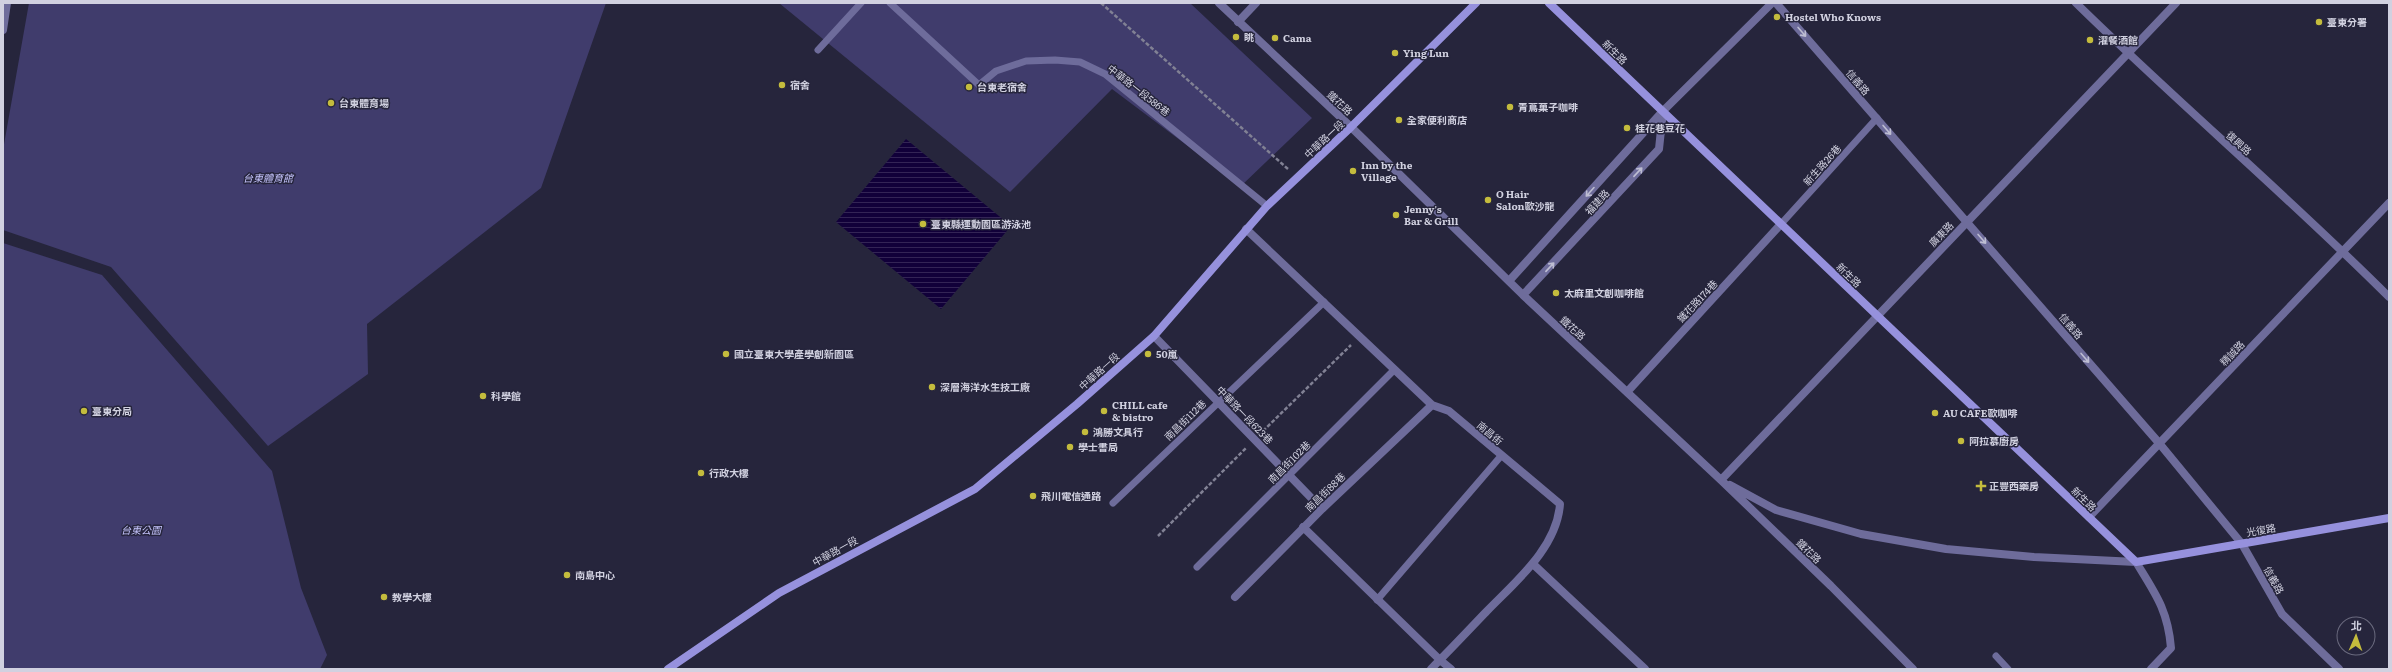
<svg xmlns="http://www.w3.org/2000/svg" width="2392" height="672" viewBox="0 0 2392 672" font-family="Literata,'Noto Sans TC',serif">
<style>
.green{fill:#403c6c}
.water{fill:url(#water-rules)}
.lines{fill:none;stroke-linecap:round;stroke-linejoin:round}
.path{stroke:#818194;stroke-width:2.5;stroke-dasharray:4 2;stroke-linecap:butt}
.lane{stroke:#6e6c9b;stroke-width:7}
.street{stroke:#6e6c9b;stroke-width:8}
.secondary{stroke:#9691dd;stroke-width:8}
.oneway{stroke:#bdbdd2}
.poi-dot{fill:#c4bc3d;stroke:#26253c;stroke-width:1.5}
.labels{text-anchor:middle;stroke-width:3;stroke-linejoin:round;paint-order:stroke}
.poi-label{font-size:10px;font-weight:bold;fill:#d1d1e0;stroke:#26253c;text-anchor:start}
.street-label{font-size:10px;fill:#d1d1e0;stroke:#26253c}
.park-label{font-size:10px;font-style:italic;fill:#c6c5fe;stroke:#26253c}
</style>
<defs>
<pattern id="water-rules" width="6" height="5" patternUnits="userSpaceOnUse"><rect width="6" height="5" fill="#110039"/><path d="M0 2.5h6" fill="none" stroke="#332455"/></pattern>
</defs>
<rect width="100%" height="100%" fill="#26253c"/>
<path class="green" d="M 29,3 L 606,3 L 541,188 L 367,324 L 368,374 L 268,446 L 111,267 L 3,230 L 3,150 Z
M 779,3 L 1190,3 L 1312,118 L 1241,186 L 1112,89 L 1010,192 Z
M 3,243 L 102,275 L 272,471 L 301,588 L 327,655 L 320,669 L 3,669 Z"/>
<path class="water" d="M 906,139 L 1011,226 L 941,309 L 836,222 Z"/>
<g class="lines">
<path class="path" d="M 1101,3 L 1288,169
M 1263,431 L 1351,345
M 1158,536 L 1247,447"/>
<path class="lane" d="M 890,3 L 979,85 L 996,71 L 1026,61 L 1055,60 L 1080,62 L 1105,74 L 1267,206
M 818,50 L 861,3
M 1781,224 L 1877,118
M 1113,503 L 1324,302
M 1197,567 L 1394,370
M 1377,600 L 1501,456
M 1996,656 L 2008,669"/>
<path class="street" d="M 1219,3 L 1351,127 L 1523,295 L 1721,480 L 1831,586 L 1913,669
M 1776,3 L 2159,443 L 2242,544 L 2282,614 L 2339,669
M 2076,3 C 2178,103 2288,196 2389,297
M 1238,22 L 1256,3
M 3,30 L 7,3
M 1246,229 L 1432,405 L 1449,411 L 1560,504 C 1557,548 1515,582 1487,611 C 1468,631 1450,650 1431,669
M 1509,281 L 1663,111 L 1772,3
M 1523,295 L 1659,149 L 1663,111
M 1154,336 L 1322,509
M 1628,391 L 1781,224
M 1721,480 L 2176,3
M 1730,485 L 1776,510 L 1861,534 L 1946,549 L 2034,557 L 2136,562 C 2155,593 2168,610 2171,648 L 2151,669
M 2089,517 L 2389,203
M 1303,527 L 1440,660 L 1451,669
M 1533,564 L 1645,669
M 1235,597 L 1322,509 L 1432,405"/>
<path class="secondary" d="M 1549,3 L 2136,562 L 2389,518
M 668,669 L 779,593 L 975,489 L 1077,404 L 1154,336 L 1267,206 L 1351,127 L 1476,3"/>
</g>
<defs><path id="oneway-shaft" d="M-6 0H5M1.5-3L5.5 0L1.5 3" fill="none" stroke-width="1.6" stroke-linecap="round" stroke-linejoin="round"/></defs>
<g class="oneway">
<use href="#oneway-shaft" transform="translate(1802 32) rotate(49)"/>
<use href="#oneway-shaft" transform="translate(1887 130) rotate(49)"/>
<use href="#oneway-shaft" transform="translate(1638 172) rotate(-47)"/>
<use href="#oneway-shaft" transform="translate(1590 192) rotate(132)"/>
<use href="#oneway-shaft" transform="translate(1982 239) rotate(49)"/>
<use href="#oneway-shaft" transform="translate(1550 267) rotate(-47)"/>
<use href="#oneway-shaft" transform="translate(2085 358) rotate(49)"/>
</g>
<g class="poi-dot">
<circle cx="1777" cy="17" r="4"/>
<circle cx="2319" cy="22" r="4"/>
<circle cx="1236" cy="37" r="4"/>
<circle cx="1275" cy="38" r="4"/>
<circle cx="2090" cy="40" r="4"/>
<circle cx="1395" cy="53" r="4"/>
<circle cx="782" cy="85" r="4"/>
<circle cx="969" cy="87" r="4"/>
<circle cx="331" cy="103" r="4"/>
<circle cx="1510" cy="107" r="4"/>
<circle cx="1399" cy="120" r="4"/>
<circle cx="1627" cy="128" r="4"/>
<circle cx="1353" cy="171" r="4"/>
<circle cx="1488" cy="200" r="4"/>
<circle cx="1396" cy="215" r="4"/>
<circle cx="923" cy="224" r="4"/>
<circle cx="1556" cy="293" r="4"/>
<circle cx="726" cy="354" r="4"/>
<circle cx="1148" cy="354" r="4"/>
<circle cx="932" cy="387" r="4"/>
<circle cx="483" cy="396" r="4"/>
<circle cx="84" cy="411" r="4"/>
<circle cx="1104" cy="411" r="4"/>
<circle cx="1935" cy="413" r="4"/>
<circle cx="1085" cy="432" r="4"/>
<circle cx="1961" cy="441" r="4"/>
<circle cx="1070" cy="447" r="4"/>
<circle cx="701" cy="473" r="4"/>
<path d="M1979 480h4v4h4v4h-4v4h-4v-4h-4v-4h4z"/>
<circle cx="1033" cy="496" r="4"/>
<circle cx="567" cy="575" r="4"/>
<circle cx="384" cy="597" r="4"/>
</g>
<g class="labels">
<g class="poi-label">
<text x="1785" y="21">Hostel Who Knows</text>
<text x="2327" y="26">臺東分署</text>
<text x="1244" y="41">眺</text>
<text x="1283" y="42">Cama</text>
<text x="2098" y="44">濯餐酒館</text>
<text x="1403" y="57">Ying Lun</text>
<text x="790" y="89">宿舍</text>
<text x="977" y="91">台東老宿舍</text>
<text x="339" y="107">台東體育場</text>
<text x="1518" y="111">青蔦菓子咖啡</text>
<text x="1407" y="124">全家便利商店</text>
<text x="1635" y="132">桂花巷豆花</text>
<text x="1361" y="169">Inn by the<tspan x="1361" dy="12">Village</tspan></text>
<text x="1496" y="198">O Hair<tspan x="1496" dy="12">Salon歐沙龍</tspan></text>
<text x="1404" y="213">Jenny's<tspan x="1404" dy="12">Bar &amp; Grill</tspan></text>
<text x="931" y="228">臺東縣運動園區游泳池</text>
<text x="1564" y="297">太麻里文創咖啡館</text>
<text x="734" y="358">國立臺東大學產學創新園區</text>
<text x="1156" y="358">50嵐</text>
<text x="940" y="391">深層海洋水生技工廠</text>
<text x="491" y="400">科學館</text>
<text x="1112" y="409">CHILL cafe<tspan x="1112" dy="12">&amp; bistro</tspan></text>
<text x="92" y="415">臺東分局</text>
<text x="1943" y="417">AU CAFE歐咖啡</text>
<text x="1093" y="436">鴻勝文具行</text>
<text x="1969" y="445">阿拉慕廚房</text>
<text x="1078" y="451">學士書局</text>
<text x="709" y="477">行政大樓</text>
<text x="1989" y="490">正豐西藥房</text>
<text x="1041" y="500">飛川電信通路</text>
<text x="575" y="579">南島中心</text>
<text x="392" y="601">教學大樓</text>
</g>
<g class="street-label">
<text transform="translate(1615 52) rotate(44)" y="4">新生路</text>
<text transform="translate(1858 82) rotate(49)" y="4">信義路</text>
<text transform="translate(1139 90) rotate(38)" y="4">中華路一段586巷</text>
<text transform="translate(1340 103) rotate(43)" y="4">鐵花路</text>
<text transform="translate(1324 139) rotate(-43)" y="4">中華路一段</text>
<text transform="translate(2239 143) rotate(42)" y="4">復興路</text>
<text transform="translate(1822 165) rotate(-48)" y="4">新生路26巷</text>
<text transform="translate(1597 202) rotate(-47)" y="4">福建路</text>
<text transform="translate(1941 234) rotate(-46)" y="4">廣東路</text>
<text transform="translate(1849 275) rotate(44)" y="4">新生路</text>
<text transform="translate(1697 301) rotate(-47)" y="4">鐵花路174巷</text>
<text transform="translate(2071 326) rotate(49)" y="4">信義路</text>
<text transform="translate(1573 328) rotate(42)" y="4">鐵花路</text>
<text transform="translate(2232 353) rotate(-46)" y="4">精誠路</text>
<text transform="translate(1099 371) rotate(-42)" y="4">中華路一段</text>
<text transform="translate(1245 415) rotate(46)" y="4">中華路一段623巷</text>
<text transform="translate(1185 420) rotate(-44)" y="4">南昌街112巷</text>
<text transform="translate(1490 433) rotate(40)" y="4">南昌街</text>
<text transform="translate(1289 462) rotate(-45)" y="4">南昌街102巷</text>
<text transform="translate(1325 492) rotate(-44)" y="4">南昌街88巷</text>
<text transform="translate(2084 499) rotate(44)" y="4">新生路</text>
<text transform="translate(2261 530) rotate(-10)" y="4">光復路</text>
<text transform="translate(835 551) rotate(-29)" y="4">中華路一段</text>
<text transform="translate(1809 551) rotate(44)" y="4">鐵花路</text>
<text transform="translate(2274 580) rotate(61)" y="4">信義路</text>
</g>
<g class="park-label">
<text x="268" y="182">台東體育館</text>
<text x="141" y="534">台東公園</text>
</g>
</g>
<rect width="2392" height="672" fill="none" stroke="#d1d1e0" stroke-width="8"/>
<g transform="translate(2356 636) rotate(2)"><circle r="19" fill="#26253c" stroke="#6a6a7e"/>
<path d="M0-3L7 15L0 10L-7 15Z" fill="#c4bc3d"/>
<text y="-6" font-size="11" font-weight="bold" text-anchor="middle" fill="#d1d1e0">北</text>
</g>
</svg>
